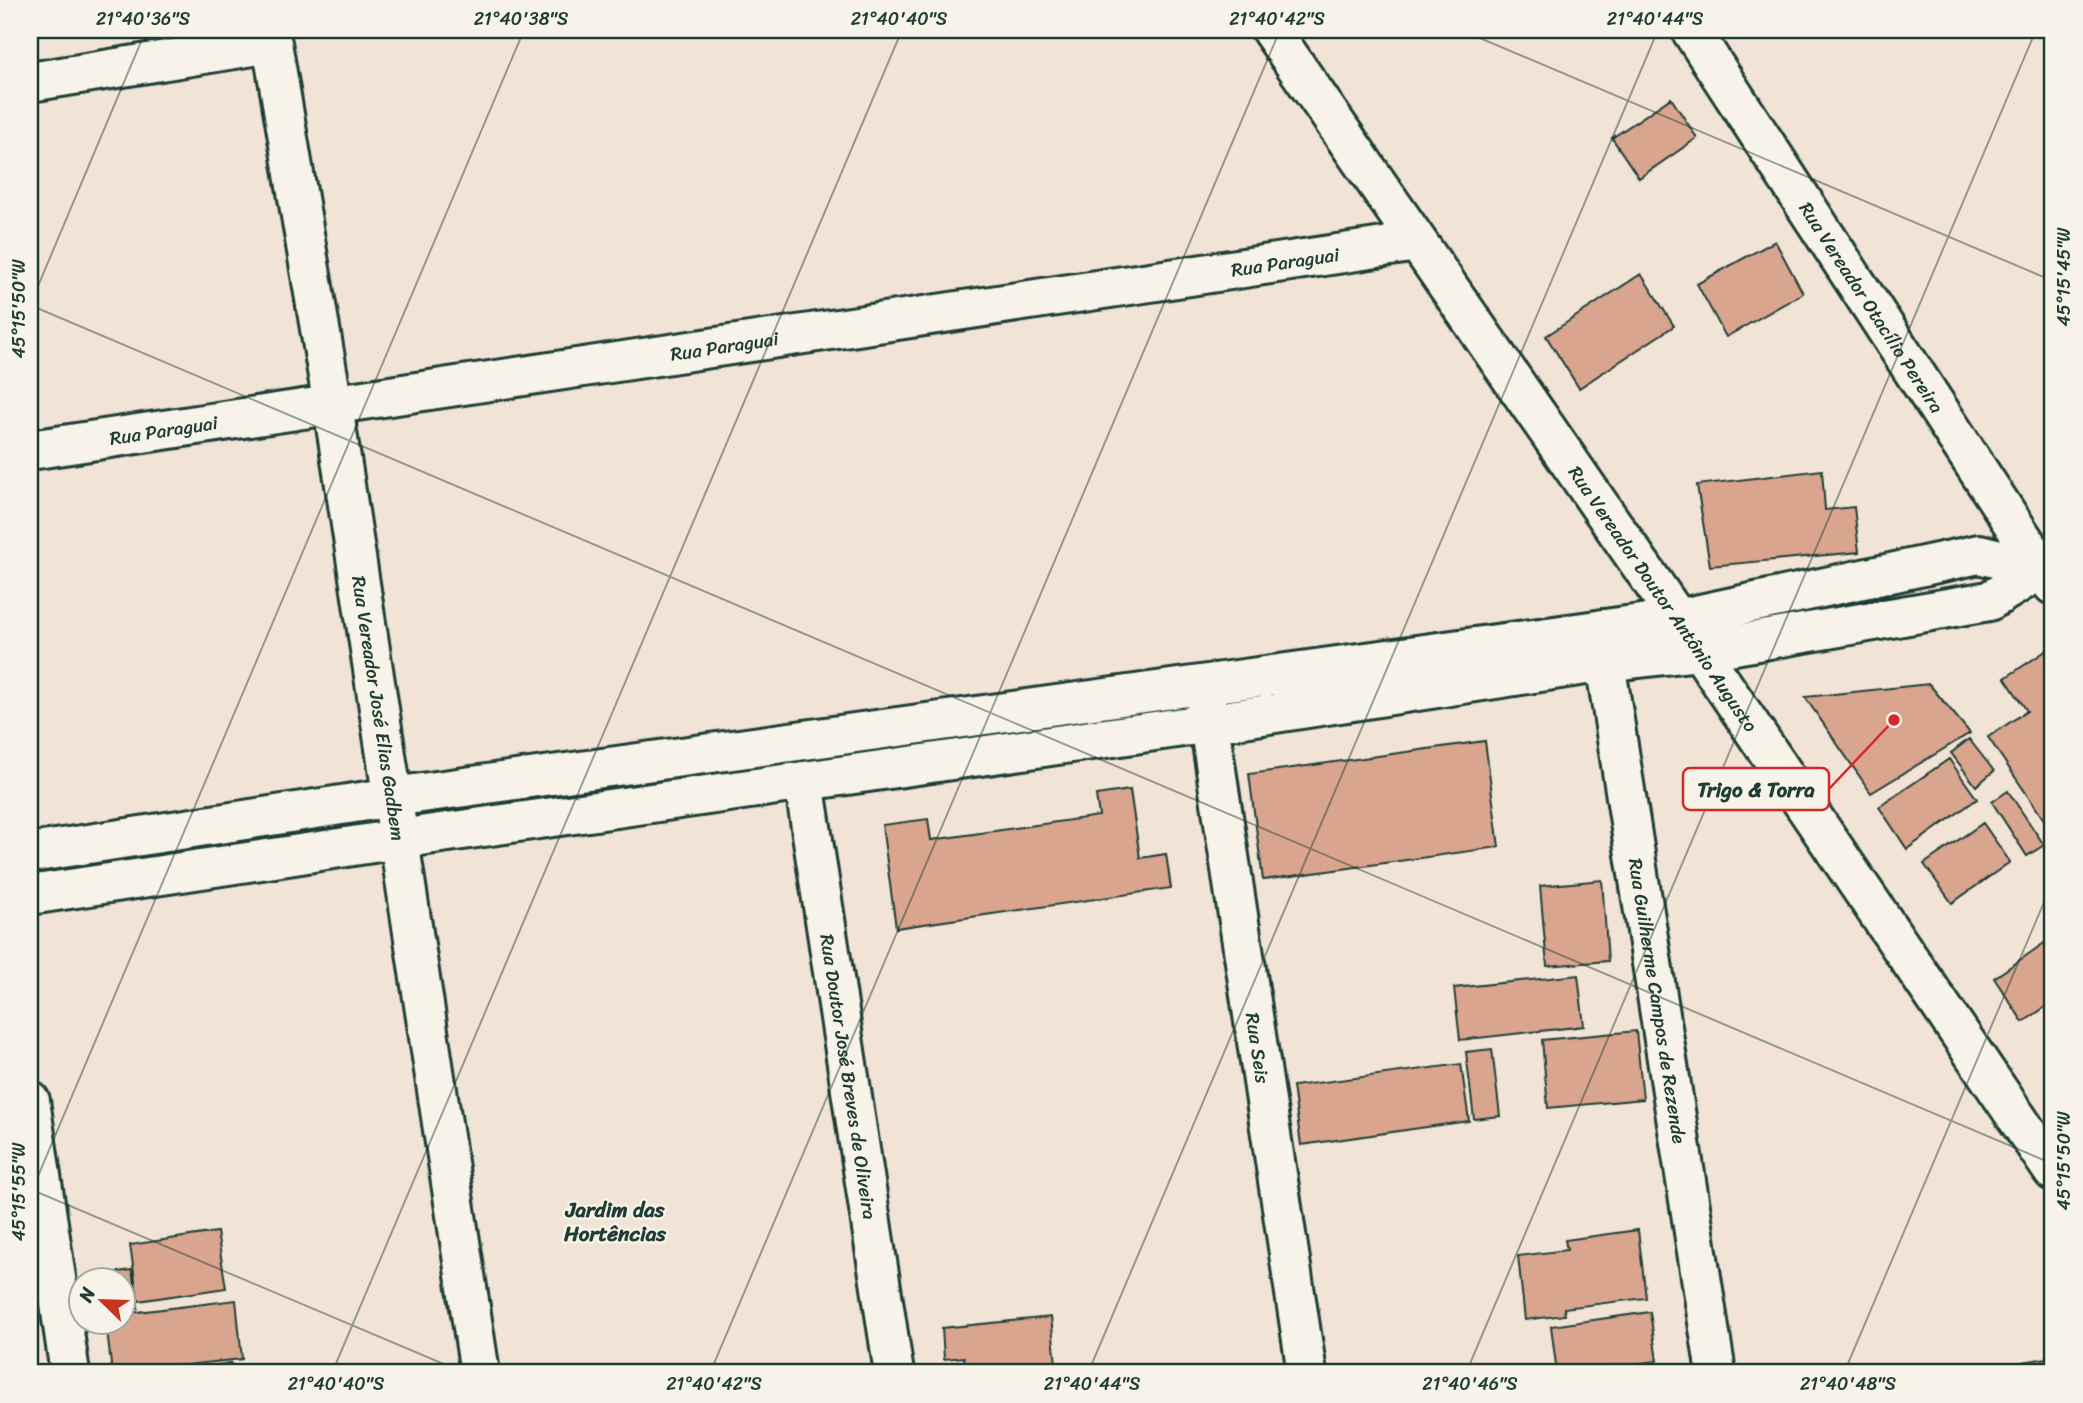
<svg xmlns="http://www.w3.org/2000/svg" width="2083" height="1403" viewBox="0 0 2083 1403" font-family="Sriracha,sans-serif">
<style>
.building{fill:#d9a58e;stroke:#1f3d34;stroke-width:2}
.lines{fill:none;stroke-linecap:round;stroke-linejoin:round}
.street-casing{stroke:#1f3d34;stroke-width:44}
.secondary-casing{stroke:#1f3d34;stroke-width:44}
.street{stroke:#f7f3e8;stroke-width:38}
.secondary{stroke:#f7f3e8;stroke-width:38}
.ticks{fill:none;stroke:#1f3d34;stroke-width:2;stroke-opacity:0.45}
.labels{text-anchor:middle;stroke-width:5;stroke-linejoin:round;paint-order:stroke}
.street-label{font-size:19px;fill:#1f3d34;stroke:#f7f3e8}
.neighbourhood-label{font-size:21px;font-weight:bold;fill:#1f3d34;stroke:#f7f3e8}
.leader{fill:none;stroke:#d62828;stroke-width:2.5}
.callout-dot{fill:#d62828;stroke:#f7f3e8;stroke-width:2.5}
.callout{fill:#f7f3e8;stroke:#d62828;stroke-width:2.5}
.callout-label{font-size:21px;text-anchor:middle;font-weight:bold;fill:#1f3d34}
.neatline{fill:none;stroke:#1f3d34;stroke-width:2.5}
.ticks-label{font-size:18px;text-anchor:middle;fill:#1f3d34}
</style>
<rect width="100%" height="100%" fill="#f1e3d6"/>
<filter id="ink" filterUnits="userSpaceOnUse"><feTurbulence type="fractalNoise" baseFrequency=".0143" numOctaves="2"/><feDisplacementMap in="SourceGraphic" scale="14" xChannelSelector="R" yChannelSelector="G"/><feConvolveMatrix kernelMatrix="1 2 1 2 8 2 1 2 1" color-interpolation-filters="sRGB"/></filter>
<g filter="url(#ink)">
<path class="building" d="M 1671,98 L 1697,138 L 1639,178 L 1612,138 Z
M 1775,241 L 1803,293 L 1726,337 L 1697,284 Z
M 1641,274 L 1674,326 L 1579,388 L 1546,336 Z
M 1822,470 L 1825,510 L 1854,507 L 1859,552 L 1710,566 L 1697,485 Z
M 2053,646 L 2053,833 L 1988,737 L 2027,711 L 2005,678 Z
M 1929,684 L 1970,733 L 1871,793 L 1805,697 Z
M 1969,739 L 1994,771 L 1976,786 L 1951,753 Z
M 1485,741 L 1499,847 L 1263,880 L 1249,774 Z
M 1949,759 L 1977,799 L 1907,849 L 1879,807 Z
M 1130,790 L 1140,858 L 1166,854 L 1171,888 L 896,928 L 882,825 L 928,819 L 931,840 L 1099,816 L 1096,795 Z
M 2008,791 L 2044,845 L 2027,856 L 1992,802 Z
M 1983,823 L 2010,862 L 1952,903 L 1924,864 Z
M 1602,880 L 1608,961 L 1547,966 L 1540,886 Z
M 2053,937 L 2053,1002 L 2023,1022 L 1994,978 Z
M 1578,975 L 1584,1026 L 1460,1040 L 1454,988 Z
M 1636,1031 L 1643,1099 L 1548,1108 L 1542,1040 Z
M 1492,1049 L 1500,1116 L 1474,1119 L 1466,1052 Z
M 1461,1064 L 1469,1121 L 1301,1145 L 1293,1086 Z
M 1638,1230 L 1646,1298 L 1564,1308 L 1565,1315 L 1525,1320 L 1518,1256 L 1567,1250 L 1565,1240 Z
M 217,1232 L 226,1288 L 138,1301 L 130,1245 Z
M 132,1270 L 138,1308 L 122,1310 L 122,1280 L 99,1280 L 98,1275 Z
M 236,1300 L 242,1359 L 112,1373 L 106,1322 L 122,1322 L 122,1318 L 130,1317 L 130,1313 Z
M 1650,1312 L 1657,1361 L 1557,1373 L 1551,1326 Z
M 1051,1317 L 1057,1373 L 966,1373 L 964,1357 L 944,1359 L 942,1328 Z
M 2053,1357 L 2053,1373 L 2006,1373 L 2005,1365 Z
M 231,1363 L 233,1373 L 172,1373 Z"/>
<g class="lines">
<defs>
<g id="street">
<path id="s1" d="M 1271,30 L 1700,651 L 2053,1171"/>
<path id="s2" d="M 1691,30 L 2053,585"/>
<path id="s3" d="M 30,82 L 272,43 L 333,406 L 480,1373"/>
<path id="s4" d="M 30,450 L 1417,242"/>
<path id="s5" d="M 1603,629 L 1605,662 L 1716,1373"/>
<path id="s6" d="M 1204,690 L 1307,1373"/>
<path id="s7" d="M 804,781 L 894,1373"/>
<path d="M 30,1101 L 70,1373"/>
</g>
<path id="secondary" d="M 30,853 L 393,797 L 1677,619 L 1979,554 L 2041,569 L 2053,567
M 30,895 L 399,839 L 1211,723 L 1605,662 L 1700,651 L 1989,601 L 2041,569"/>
</defs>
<use href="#street" class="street-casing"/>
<use href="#secondary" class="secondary-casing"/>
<use href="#street" class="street"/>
<use href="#secondary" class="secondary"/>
</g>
</g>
<path class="ticks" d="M 1461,30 L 2053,281M 30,305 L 2053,1164M 30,305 L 146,30M 30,1189 L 465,1373M 30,1195 L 524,30M 332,1373 L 902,30M 710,1373 L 1280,30M 1088,1373 L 1658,30M 1466,1373 L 2036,30M 1844,1373 L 2053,881"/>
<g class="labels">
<g class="street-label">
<text dy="7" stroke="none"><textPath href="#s4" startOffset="1269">Rua Paraguai</textPath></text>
<text dy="7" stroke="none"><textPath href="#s2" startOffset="331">Rua Vereador Otacílio Pereira</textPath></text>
<text dy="7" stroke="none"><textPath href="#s4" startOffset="702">Rua Paraguai</textPath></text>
<text dy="7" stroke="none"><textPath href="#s4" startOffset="135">Rua Paraguai</textPath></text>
<text dy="7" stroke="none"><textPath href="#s1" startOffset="691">Rua Vereador Doutor Antônio Augusto</textPath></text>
<text dy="7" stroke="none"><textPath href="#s3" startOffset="919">Rua Vereador José Elias Gadbem</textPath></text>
<text dy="7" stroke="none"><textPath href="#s5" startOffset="376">Rua Guilherme Campos de Rezende</textPath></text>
<text dy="7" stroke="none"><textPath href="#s6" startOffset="362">Rua Seis</textPath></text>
<text dy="7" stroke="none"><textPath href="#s7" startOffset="299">Rua Doutor José Breves de Oliveira</textPath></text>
</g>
<g class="neighbourhood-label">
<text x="615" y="1217">Jardim das<tspan x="615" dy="24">Hortências</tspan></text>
</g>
</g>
<path class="leader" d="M1894 720L1829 789"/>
<circle class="callout-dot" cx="1894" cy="720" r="7"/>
<rect class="callout" x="1683" y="768" width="146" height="42" rx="7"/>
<g class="callout-label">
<text x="1756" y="797">Trigo &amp; Torra</text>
</g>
<rect width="2083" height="1403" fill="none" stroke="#f7f3e8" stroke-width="77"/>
<g transform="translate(102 1301) rotate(293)"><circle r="33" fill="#f7f3e8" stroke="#a1aaa0" stroke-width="2"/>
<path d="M0-5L12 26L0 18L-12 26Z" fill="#c8321e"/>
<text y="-10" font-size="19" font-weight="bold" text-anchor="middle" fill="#1f3d34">N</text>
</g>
<rect x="38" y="38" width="2006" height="1326" class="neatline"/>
<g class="ticks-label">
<text x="143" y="25">21°40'36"S</text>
<text x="521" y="25">21°40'38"S</text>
<text x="899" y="25">21°40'40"S</text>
<text x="1277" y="25">21°40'42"S</text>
<text x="1655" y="25">21°40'44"S</text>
<text transform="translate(2064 277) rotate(-90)" y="6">45°15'45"W</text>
<text transform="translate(19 309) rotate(-90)" y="6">45°15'50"W</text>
<text transform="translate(2064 1161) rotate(-90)" y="6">45°15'50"W</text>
<text transform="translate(19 1192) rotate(-90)" y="6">45°15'55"W</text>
<text x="336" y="1390">21°40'40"S</text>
<text x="714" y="1390">21°40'42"S</text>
<text x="1092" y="1390">21°40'44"S</text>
<text x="1470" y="1390">21°40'46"S</text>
<text x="1848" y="1390">21°40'48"S</text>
</g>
</svg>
